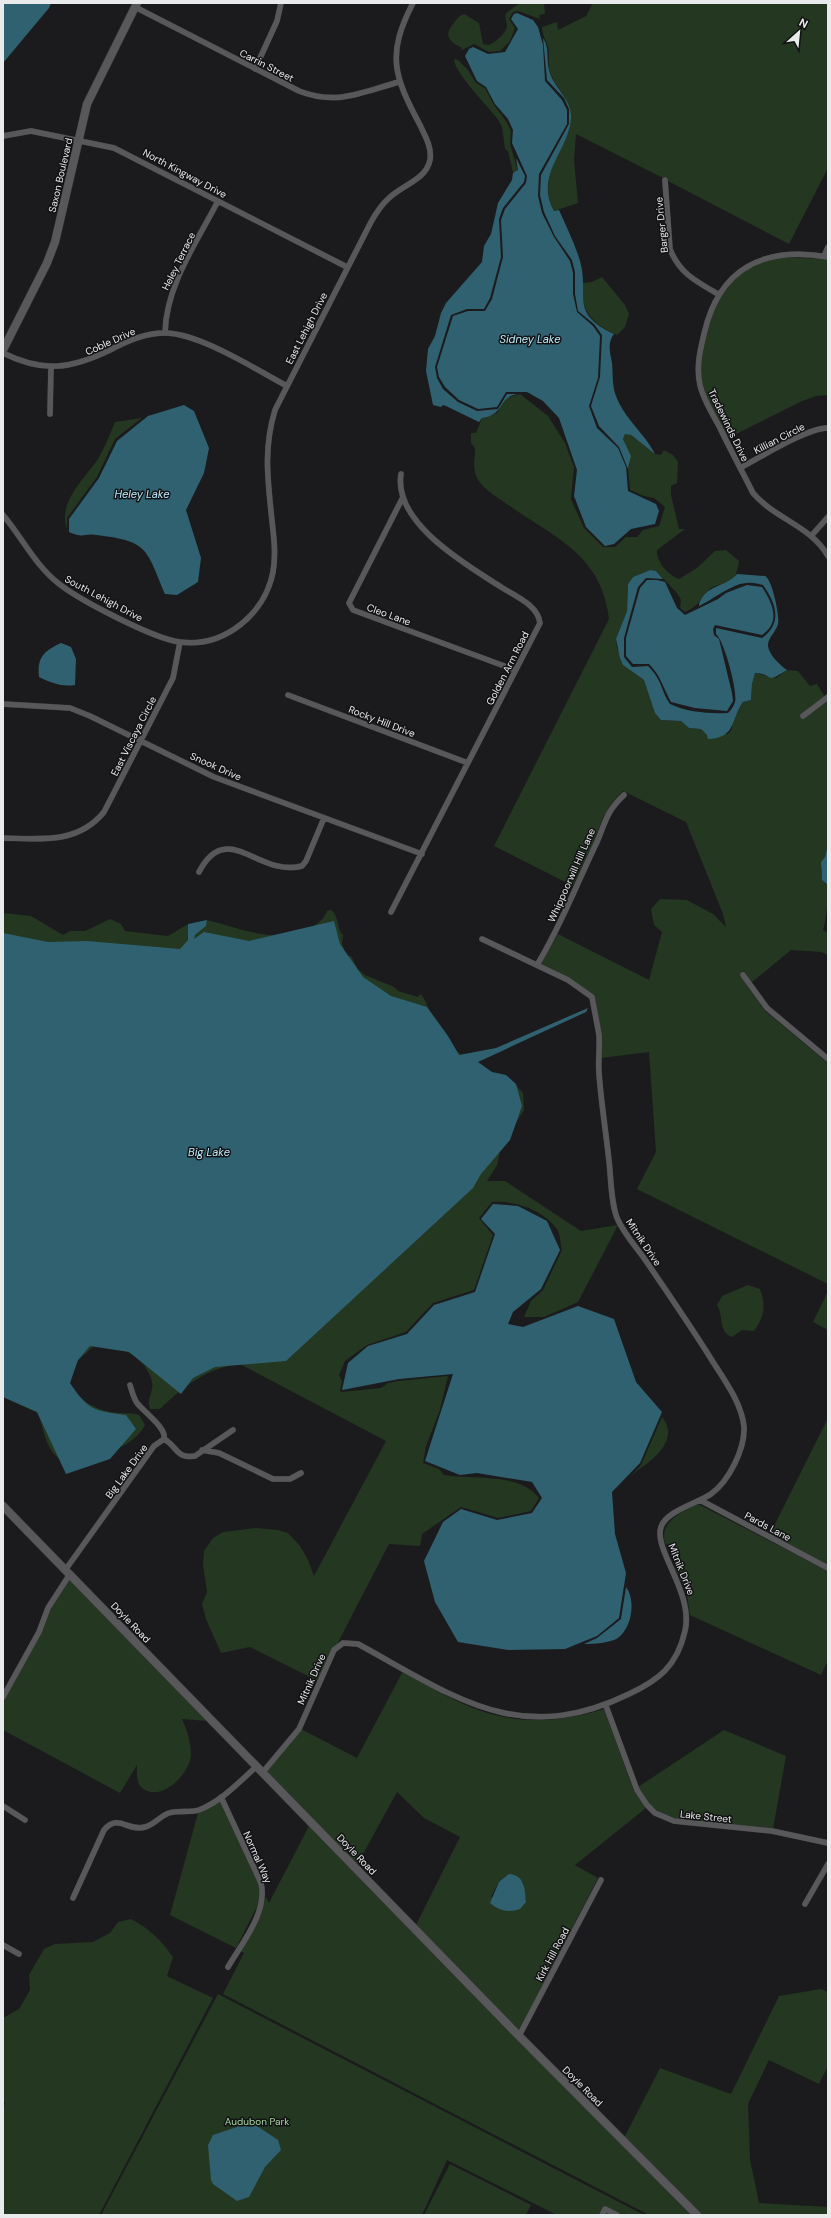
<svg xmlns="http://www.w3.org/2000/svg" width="831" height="2218" viewBox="0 0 831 2218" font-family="'DM Sans',sans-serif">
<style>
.green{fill:#233721;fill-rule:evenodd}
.water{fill:#306170}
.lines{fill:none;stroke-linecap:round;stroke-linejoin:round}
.minor-casing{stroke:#38383a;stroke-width:6}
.secondary-casing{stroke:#38383a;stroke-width:9}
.minor{stroke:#58585b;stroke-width:5.5}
.secondary{stroke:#58585b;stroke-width:8}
.labels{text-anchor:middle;stroke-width:3;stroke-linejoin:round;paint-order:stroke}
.street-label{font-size:10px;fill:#e9eaeb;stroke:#121214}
.park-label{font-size:10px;fill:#a8d8a3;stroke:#121214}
.water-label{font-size:11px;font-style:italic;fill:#bdedfd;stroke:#121214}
</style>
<rect width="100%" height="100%" fill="#1b1b1d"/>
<path class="green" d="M 520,3 L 544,3 L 545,14 L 539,15 L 540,19 L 518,11 L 513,12 L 509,19 L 515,28 L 510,41 L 500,51 L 489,52 L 474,44 L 460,51 L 462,48 C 450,42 443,36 453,24 C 457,19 458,16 464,14 L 479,23 L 483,44 L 489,45 C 495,42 506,34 507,26 C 507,21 504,18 506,13 Z
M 593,3 L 828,3 L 828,168 L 789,244 L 668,181 L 667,177 L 663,178 L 576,134 L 574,160 L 578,203 L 554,211 C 535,176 567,152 570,119 C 572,100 555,87 550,72 C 547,64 550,55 548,47 C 546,40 542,35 542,27 L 557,22 L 558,30 L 586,16 Z
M 454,59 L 458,60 L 468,70 L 476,83 L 485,88 L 494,105 L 506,121 L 511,131 L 510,144 L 518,171 L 513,173 L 508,151 L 505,149 L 502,127 L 499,121 C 490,108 454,73 454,59 Z
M 778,257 L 828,259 L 828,395 L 816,396 L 800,402 L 728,438 C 719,421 709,404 703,386 C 694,357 712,298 734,279 C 747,267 762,263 778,257 Z
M 602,277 L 625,305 L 629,314 L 625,327 L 617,335 C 593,324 579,312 583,283 L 592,282 Z
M 520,394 L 548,416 L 565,443 L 574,467 L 571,499 L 584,528 L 603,547 L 615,547 L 626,537 L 637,537 L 643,530 L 659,526 L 665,507 L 654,498 L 644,496 L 630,490 L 628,469 L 630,464 L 628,450 L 623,439 L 625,434 L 628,433 L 655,454 L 661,455 L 664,450 L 673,455 L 678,462 L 677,483 L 671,486 L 671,495 L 679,529 L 685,529 L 657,550 C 656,562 669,576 679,579 L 697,568 L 715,551 L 726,550 L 739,561 C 738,566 737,573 735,576 C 730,585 717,583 710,589 C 698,600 702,604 685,612 L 680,608 L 681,600 L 677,593 L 656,571 L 650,570 L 640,574 L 633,577 L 628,584 L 627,611 L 616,639 L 617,648 L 631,671 L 644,680 L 652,703 L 661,720 L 681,721 L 689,728 L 701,729 L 707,735 L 728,734 L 732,729 L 732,723 L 743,702 L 751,700 L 752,684 L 755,673 L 776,678 L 787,670 L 798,671 L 810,686 L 817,684 L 825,697 L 800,715 L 803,719 L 828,701 L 828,849 C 826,856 822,862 821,868 C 820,876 825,879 828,885 C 830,889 825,926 823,930 L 828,933 L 828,955 L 821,952 L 791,950 L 751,983 L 744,971 L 740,975 L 765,1011 L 828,1063 L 828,1284 L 637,1189 L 656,1152 L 649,1052 L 601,1058 L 594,996 L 576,982 L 541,964 L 558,934 L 649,980 L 662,932 L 654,925 L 651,909 L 660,899 L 687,900 L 713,914 L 726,927 L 723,914 L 686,822 L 623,791 L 611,804 L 602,820 L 595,839 L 573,886 L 494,846 L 609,619 C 602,553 551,536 504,502 C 494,495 483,489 477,478 C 472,467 475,459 475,448 L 471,443 L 471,433 L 476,433 L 482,418 L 497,413 L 506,398 Z
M 142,418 L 115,439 L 97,477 L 67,518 L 67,529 C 57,503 85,478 98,459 C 105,447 110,434 115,422 Z
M 331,910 C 340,917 336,928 343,935 L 342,943 L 346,956 L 351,956 L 358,969 L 365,975 L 394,987 L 398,991 L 418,997 L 420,994 C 426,999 427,1006 430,1013 C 435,1026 452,1046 461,1055 L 496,1049 L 473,1064 L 513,1082 L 523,1093 L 524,1110 L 501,1147 L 497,1165 L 487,1181 L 505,1181 L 581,1231 L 618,1225 L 578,1302 L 544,1317 L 524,1317 L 531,1301 L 543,1290 L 562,1250 C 560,1244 561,1236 557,1229 C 543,1210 515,1200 492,1202 L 479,1218 L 493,1235 L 474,1290 L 433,1303 L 406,1332 L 367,1345 L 345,1361 L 339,1375 L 342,1381 L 340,1391 L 342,1392 L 381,1388 L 388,1383 L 399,1381 L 448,1376 L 440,1410 L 426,1446 L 423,1463 L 439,1469 L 444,1475 C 471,1480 520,1472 539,1498 L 531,1511 L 498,1518 L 461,1507 L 422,1534 L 420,1546 L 389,1544 L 318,1681 L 250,1647 L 221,1653 L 206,1619 L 202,1604 L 207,1592 L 203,1565 L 204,1551 L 213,1538 L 223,1532 L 257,1528 L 278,1530 L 288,1533 L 300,1546 L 308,1560 L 314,1576 L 386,1441 L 240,1364 C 208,1367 183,1387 160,1409 L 150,1409 C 146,1399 154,1392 152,1382 C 151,1376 147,1370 144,1365 C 131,1348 114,1348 95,1345 L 73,1365 L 68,1385 C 79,1399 93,1409 111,1412 C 120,1414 129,1412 139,1415 L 145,1425 C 130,1453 91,1456 64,1462 C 45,1451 45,1433 38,1413 L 3,1397 L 3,1266 L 195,935 L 206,926 L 207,920 C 241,928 266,942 301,931 C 313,927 322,923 327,911 Z
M 3,913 L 31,916 L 63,935 L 70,931 L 85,931 L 110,919 L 121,924 L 125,931 L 168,936 L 188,924 L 188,940 L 179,952 L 88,952 L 3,935 Z
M 748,1285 L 760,1289 C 766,1306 765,1316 754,1331 L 742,1330 L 732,1337 C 718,1332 724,1316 717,1305 L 722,1296 Z
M 828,1291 L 828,1330 L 813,1322 Z
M 662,1417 C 679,1437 657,1457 641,1468 C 636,1471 633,1475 629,1478 L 641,1465 Z
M 828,1418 L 828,1565 L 770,1534 Z
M 698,1504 L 828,1571 L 828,1660 L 821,1675 L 690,1615 L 687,1595 L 675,1568 L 673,1549 L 665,1543 C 659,1521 681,1513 698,1504 Z
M 70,1579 L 209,1721 L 182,1719 C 187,1730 191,1742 191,1755 C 190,1774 159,1806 140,1786 C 136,1780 137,1771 137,1765 L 120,1793 L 3,1730 L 3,1702 L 50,1609 Z
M 403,1671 C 426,1684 450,1700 476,1709 C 516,1725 563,1722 604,1709 L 634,1791 L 646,1808 L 575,1865 L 598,1878 L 519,2031 L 416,1925 L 460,1837 L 424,1818 L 397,1792 L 357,1865 L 266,1772 L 301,1729 L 357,1758 ZM 499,1882 L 523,1882 L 526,1902 L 491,1897 Z
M 724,1730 L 786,1756 L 773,1829 C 743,1826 678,1826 655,1809 C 647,1803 642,1795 638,1787 Z
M 220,1801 L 259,1884 L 260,1901 L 236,1948 L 170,1915 L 198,1813 Z
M 310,1824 L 693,2215 L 649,2215 L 223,1994 L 244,1953 L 240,1950 L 259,1916 L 266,1897 L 269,1903 Z
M 131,1919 C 150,1929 161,1940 173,1957 L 167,1976 L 213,1998 L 99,2215 L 3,2215 L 3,2110 L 5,2103 L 3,2099 L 3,2018 L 19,2009 L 30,1990 L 29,1975 L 44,1949 L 55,1944 L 93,1942 L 110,1933 L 118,1922 Z
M 821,1989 L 828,1992 L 828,2066 L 819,2084 L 769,2060 L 748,2104 L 750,2159 L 759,2203 L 828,2207 L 828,2215 L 701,2215 L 624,2138 L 660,2068 L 731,2094 L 779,1996 Z
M 218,1994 L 644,2215 L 557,2215 L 447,2160 L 422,2215 L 101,2215 Z
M 450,2164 L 531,2205 L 526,2215 L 424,2215 Z"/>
<path class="water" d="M 3,3 L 51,3 L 49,8 L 3,63 Z
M 517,13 L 533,20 L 538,27 L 543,45 L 545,81 L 562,100 L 567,110 L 567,124 L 539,174 L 538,196 L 542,213 L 554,237 L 570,261 L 573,273 L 573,294 L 577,312 L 593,326 L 600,336 L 598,378 L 589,406 L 597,428 L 618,448 L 626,467 L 628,491 L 656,504 L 659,511 L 655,524 L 631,529 L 614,544 L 605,546 L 586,527 L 574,496 L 577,470 L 559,418 L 543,401 L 527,392 L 506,392 L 497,407 L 478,409 L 459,400 L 445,387 L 439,377 L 437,367 L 453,316 L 468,311 L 485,311 L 492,299 L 503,257 L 501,220 L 505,209 L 526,183 L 527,176 L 512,143 L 513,130 L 508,119 L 495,104 L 486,87 L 477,81 L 465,56 L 469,49 L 473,47 L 488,54 L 505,52 L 518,29 L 511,19 L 514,14 Z
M 543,38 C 550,49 546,59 549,70 C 553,87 572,99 571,118 C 569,151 534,175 554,211 L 559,210 C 566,226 575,244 580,261 C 590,296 568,312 614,334 C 607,343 610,352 612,363 C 613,374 612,386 616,396 C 624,418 645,434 655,454 L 631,435 L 625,434 L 623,439 L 631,456 L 628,469 L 619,447 L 599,426 L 591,406 L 600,377 L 602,335 L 594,324 L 578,311 L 575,294 L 575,272 L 572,260 L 555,236 L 544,212 L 540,195 L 541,175 L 569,124 L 569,109 L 564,98 L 547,80 Z
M 516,158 L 525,176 L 524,182 L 503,208 L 499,219 L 501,257 L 490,298 L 484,309 L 467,309 L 451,315 L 435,367 L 437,378 L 443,389 L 458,402 L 477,411 L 498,409 L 507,394 L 517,394 C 497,398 506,414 482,418 L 479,422 L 446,406 L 443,405 L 441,407 L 433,405 L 426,371 L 428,349 L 435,336 L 441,313 L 446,303 L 482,262 L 484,246 L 491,234 L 498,203 L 512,180 L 513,173 L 518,170 Z
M 184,405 L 194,411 L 209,448 L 204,473 L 186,510 L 201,558 L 198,582 L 177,595 L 165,594 C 146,548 148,541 96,535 C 83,533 85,539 69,532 L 69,519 L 99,478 L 117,441 L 148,416 Z
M 650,570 L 656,571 L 663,579 L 646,578 L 638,587 L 624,638 L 624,657 L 632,667 L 648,666 C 663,681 660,689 670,704 C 686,712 710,714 728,713 C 731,710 734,706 735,702 C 738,692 724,640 716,634 L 716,628 L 762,638 C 783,623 776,603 763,585 C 758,584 752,582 747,583 C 733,583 712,600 699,606 L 699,604 C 706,584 725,588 737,574 L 765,576 C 772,579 780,616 778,624 C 776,632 767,639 768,646 C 769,655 780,665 787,670 C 763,685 776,674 755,673 L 752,684 L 751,700 L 743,702 C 730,721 736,738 708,739 L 707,735 L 701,729 L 689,728 L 681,721 L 661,720 L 655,713 L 644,680 L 623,665 L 620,658 L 616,639 L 627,611 L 628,584 L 633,577 Z
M 647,580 L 657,580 L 665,582 L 677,608 L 685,615 L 718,599 L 726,593 L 747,585 L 762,587 C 773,604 781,622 762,635 L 715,625 L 713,629 L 714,635 L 719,639 L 732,693 L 733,701 L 727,711 L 695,708 L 671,702 C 663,688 661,676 649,664 L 633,664 L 626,656 L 626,638 L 640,588 Z
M 61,643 L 71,647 L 76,659 L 75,685 C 62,687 51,683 39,677 C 37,657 44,651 61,643 Z
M 828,845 L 828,885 L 822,880 L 821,862 L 825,857 Z
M 207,920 L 206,926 L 195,935 L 194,939 L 204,932 L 249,941 L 334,921 L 340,944 L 363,977 L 391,996 L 427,1007 L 448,1036 L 459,1055 L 496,1048 L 588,1008 L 586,1012 L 478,1062 L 492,1072 L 506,1075 L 516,1084 L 522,1106 L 510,1140 L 481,1174 L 473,1188 L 286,1361 L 215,1367 L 193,1378 L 181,1394 L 129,1352 L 90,1346 L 78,1360 L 70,1383 C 88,1410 94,1411 126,1415 L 136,1429 L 110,1459 L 66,1474 L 37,1412 L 3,1397 L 3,933 L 48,942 L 87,941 L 180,949 L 188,940 L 188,924 Z
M 493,1204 L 518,1206 L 547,1221 L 560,1250 L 541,1289 L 513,1312 L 508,1324 L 523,1327 L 578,1306 L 614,1319 L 636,1382 L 662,1412 L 640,1463 L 612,1492 L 615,1534 L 626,1573 L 619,1618 L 597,1636 L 565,1649 L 508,1650 L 458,1642 L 435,1602 L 424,1561 L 443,1522 L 461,1509 L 497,1520 L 532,1513 L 542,1498 L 532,1482 L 477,1473 L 460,1475 L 425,1461 L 453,1374 L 399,1379 L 342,1390 L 348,1363 L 368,1346 L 407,1334 L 434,1305 L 475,1292 L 495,1234 L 481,1219 Z
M 626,1587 C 636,1600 632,1628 618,1638 C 610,1643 594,1644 584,1644 L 597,1638 L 621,1619 Z
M 509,1874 C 525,1875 525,1890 526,1902 L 520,1909 C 509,1913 499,1911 490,1903 L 499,1882 Z
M 248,2120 L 278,2140 L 281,2150 L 265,2167 L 249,2197 L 237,2201 L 213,2184 L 211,2180 L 208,2145 L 213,2135 L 237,2127 L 238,2123 Z"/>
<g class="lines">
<defs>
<path id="minor" d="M 135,7 L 299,91 C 337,106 362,92 399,82
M 255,69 L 277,21 L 281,3
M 3,136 L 31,131 L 114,148 L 347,267
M 665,180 L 670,249 C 679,273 697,282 718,294
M 824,256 L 828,247
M 828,257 C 764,246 719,268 704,334 C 700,351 696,367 700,385 C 703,399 712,413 719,426 C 730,449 742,471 753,493 C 775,519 811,526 828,556
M 165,333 C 166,285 197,242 218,201
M 3,353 C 43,373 71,369 110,350 C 127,341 145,333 165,333 C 199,333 255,369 287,386
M 50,414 L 51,367
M 740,468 C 759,458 809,427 828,428
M 403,497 L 349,603 L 353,610 L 515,670
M 3,515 C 21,536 35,565 58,583 C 79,600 154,639 180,642 C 224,648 265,614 273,572 C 276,555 274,538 272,521 C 268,481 263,450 275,410 L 371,222 C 376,213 381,205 389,198 C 402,185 426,180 430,160 C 432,147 425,136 420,125 C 394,76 386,55 413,3
M 812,535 L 828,517
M 288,695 L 468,763
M 3,704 L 70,708 L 90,716 L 214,777 L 422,854
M 803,716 L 828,697
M 3,838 C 41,839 78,844 104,812 L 173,678 L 180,642
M 199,872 C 227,818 259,878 302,866 L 306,861 L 324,818
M 391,912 L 540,623 C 538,605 515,596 501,587 C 467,565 393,523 401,474
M 537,965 C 561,926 577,883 597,842 C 606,821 606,812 624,795
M 743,975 L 767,1008 L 828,1059
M 164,1439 C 178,1447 176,1459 195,1456 L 233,1430
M 202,1450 L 219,1453 L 273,1479 L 290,1479 L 301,1473
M 700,1500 L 828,1568
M 66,1569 L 154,1446 L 164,1439 C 167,1428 143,1411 137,1403 C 133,1397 132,1391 130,1385
M 3,1697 L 39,1632 L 48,1608 L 70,1574
M 606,1706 L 637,1790 L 647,1805 L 655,1813 L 674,1821 L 772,1831 L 828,1843
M 263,1772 L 299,1729 L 334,1650 L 343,1643 L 358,1644 C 454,1696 518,1748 629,1694 C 659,1680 677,1666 685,1631 C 694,1593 653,1549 661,1527 C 666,1511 698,1503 711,1494 C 729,1481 745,1449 744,1427 C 742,1404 725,1381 713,1362 C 692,1328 669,1295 646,1261 C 637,1248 625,1235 618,1220 C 611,1206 611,1177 609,1161 C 606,1132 601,1102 599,1073 C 598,1060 600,1047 599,1035 C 597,1022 594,1009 592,997 L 568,980 L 482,939
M 221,1797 L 261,1883 C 268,1912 242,1943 228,1967
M 3,1806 L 25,1820
M 73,1898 L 104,1830 C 119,1813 127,1832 145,1827 C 154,1825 160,1816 169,1813 C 178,1810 190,1813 199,1810 C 222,1801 239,1782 257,1766
M 805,1904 L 828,1864
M 3,1945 L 19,1954
M 519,2036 L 601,1880
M 602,2215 L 605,2209 L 617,2215"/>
<path id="secondary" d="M 3,350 L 47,263 L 55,242 L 87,104 L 137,3
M 3,1506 L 519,2036 L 697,2215"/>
</defs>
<use href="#minor" class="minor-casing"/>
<use href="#secondary" class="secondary-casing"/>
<use href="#minor" class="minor"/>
<use href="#secondary" class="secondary"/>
</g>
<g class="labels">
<g class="street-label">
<text transform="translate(267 65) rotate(27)" y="4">Carrin Street</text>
<text transform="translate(185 173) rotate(28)" y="4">North Kingway Drive</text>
<text transform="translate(60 175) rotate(-77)" y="4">Saxon Boulevard</text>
<text transform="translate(661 225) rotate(-96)" y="4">Barger Drive</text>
<text transform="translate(178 261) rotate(-64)" y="4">Heley Terrace</text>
<text transform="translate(306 328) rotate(-63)" y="4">East Lehigh Drive</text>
<text transform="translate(110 341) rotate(-24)" y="4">Coble Drive</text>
<text transform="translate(729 425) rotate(64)" y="4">Tradewinds Drive</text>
<text transform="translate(779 438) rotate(-27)" y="4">Killian Circle</text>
<text transform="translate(104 598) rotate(28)" y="4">South Lehigh Drive</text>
<text transform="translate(389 614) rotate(20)" y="4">Cleo Lane</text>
<text transform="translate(507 668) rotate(-63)" y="4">Golden Arm Road</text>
<text transform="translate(382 721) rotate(21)" y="4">Rocky Hill Drive</text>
<text transform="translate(133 736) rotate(-63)" y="4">East Viscaya Circle</text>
<text transform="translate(216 766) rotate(24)" y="4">Snook Drive</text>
<text transform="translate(571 875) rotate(-66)" y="4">Whippoorwill Hill Lane</text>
<text transform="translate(644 1242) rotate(56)" y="4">Mitnik Drive</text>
<text transform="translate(126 1471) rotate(-54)" y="4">Big Lake Drive</text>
<text transform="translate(768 1526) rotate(28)" y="4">Pards Lane</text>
<text transform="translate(682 1569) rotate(68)" y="4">Mitnik Drive</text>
<text transform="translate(131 1622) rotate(46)" y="4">Doyle Road</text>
<text transform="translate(311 1679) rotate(-66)" y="4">Mitnik Drive</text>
<text transform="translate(706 1816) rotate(6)" y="4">Lake Street</text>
<text transform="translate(357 1854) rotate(46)" y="4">Doyle Road</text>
<text transform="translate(258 1857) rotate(66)" y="4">Normal Way</text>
<text transform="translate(552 1954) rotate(-62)" y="4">Kirk Hill Road</text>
<text transform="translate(583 2086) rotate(45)" y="4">Doyle Road</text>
</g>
<g class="park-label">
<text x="257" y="2125">Audubon Park</text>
</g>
<g class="water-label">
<text x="530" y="343">Sidney Lake</text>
<text x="142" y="498">Heley Lake</text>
<text x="209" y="1156">Big Lake</text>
</g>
</g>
<rect width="831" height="2218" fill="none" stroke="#e9eaeb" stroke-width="8"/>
<g transform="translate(799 32) rotate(27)" stroke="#121214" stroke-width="3" paint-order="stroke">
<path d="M0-3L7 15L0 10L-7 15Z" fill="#e9eaeb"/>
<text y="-6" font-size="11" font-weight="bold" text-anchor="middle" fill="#e9eaeb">N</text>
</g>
</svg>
